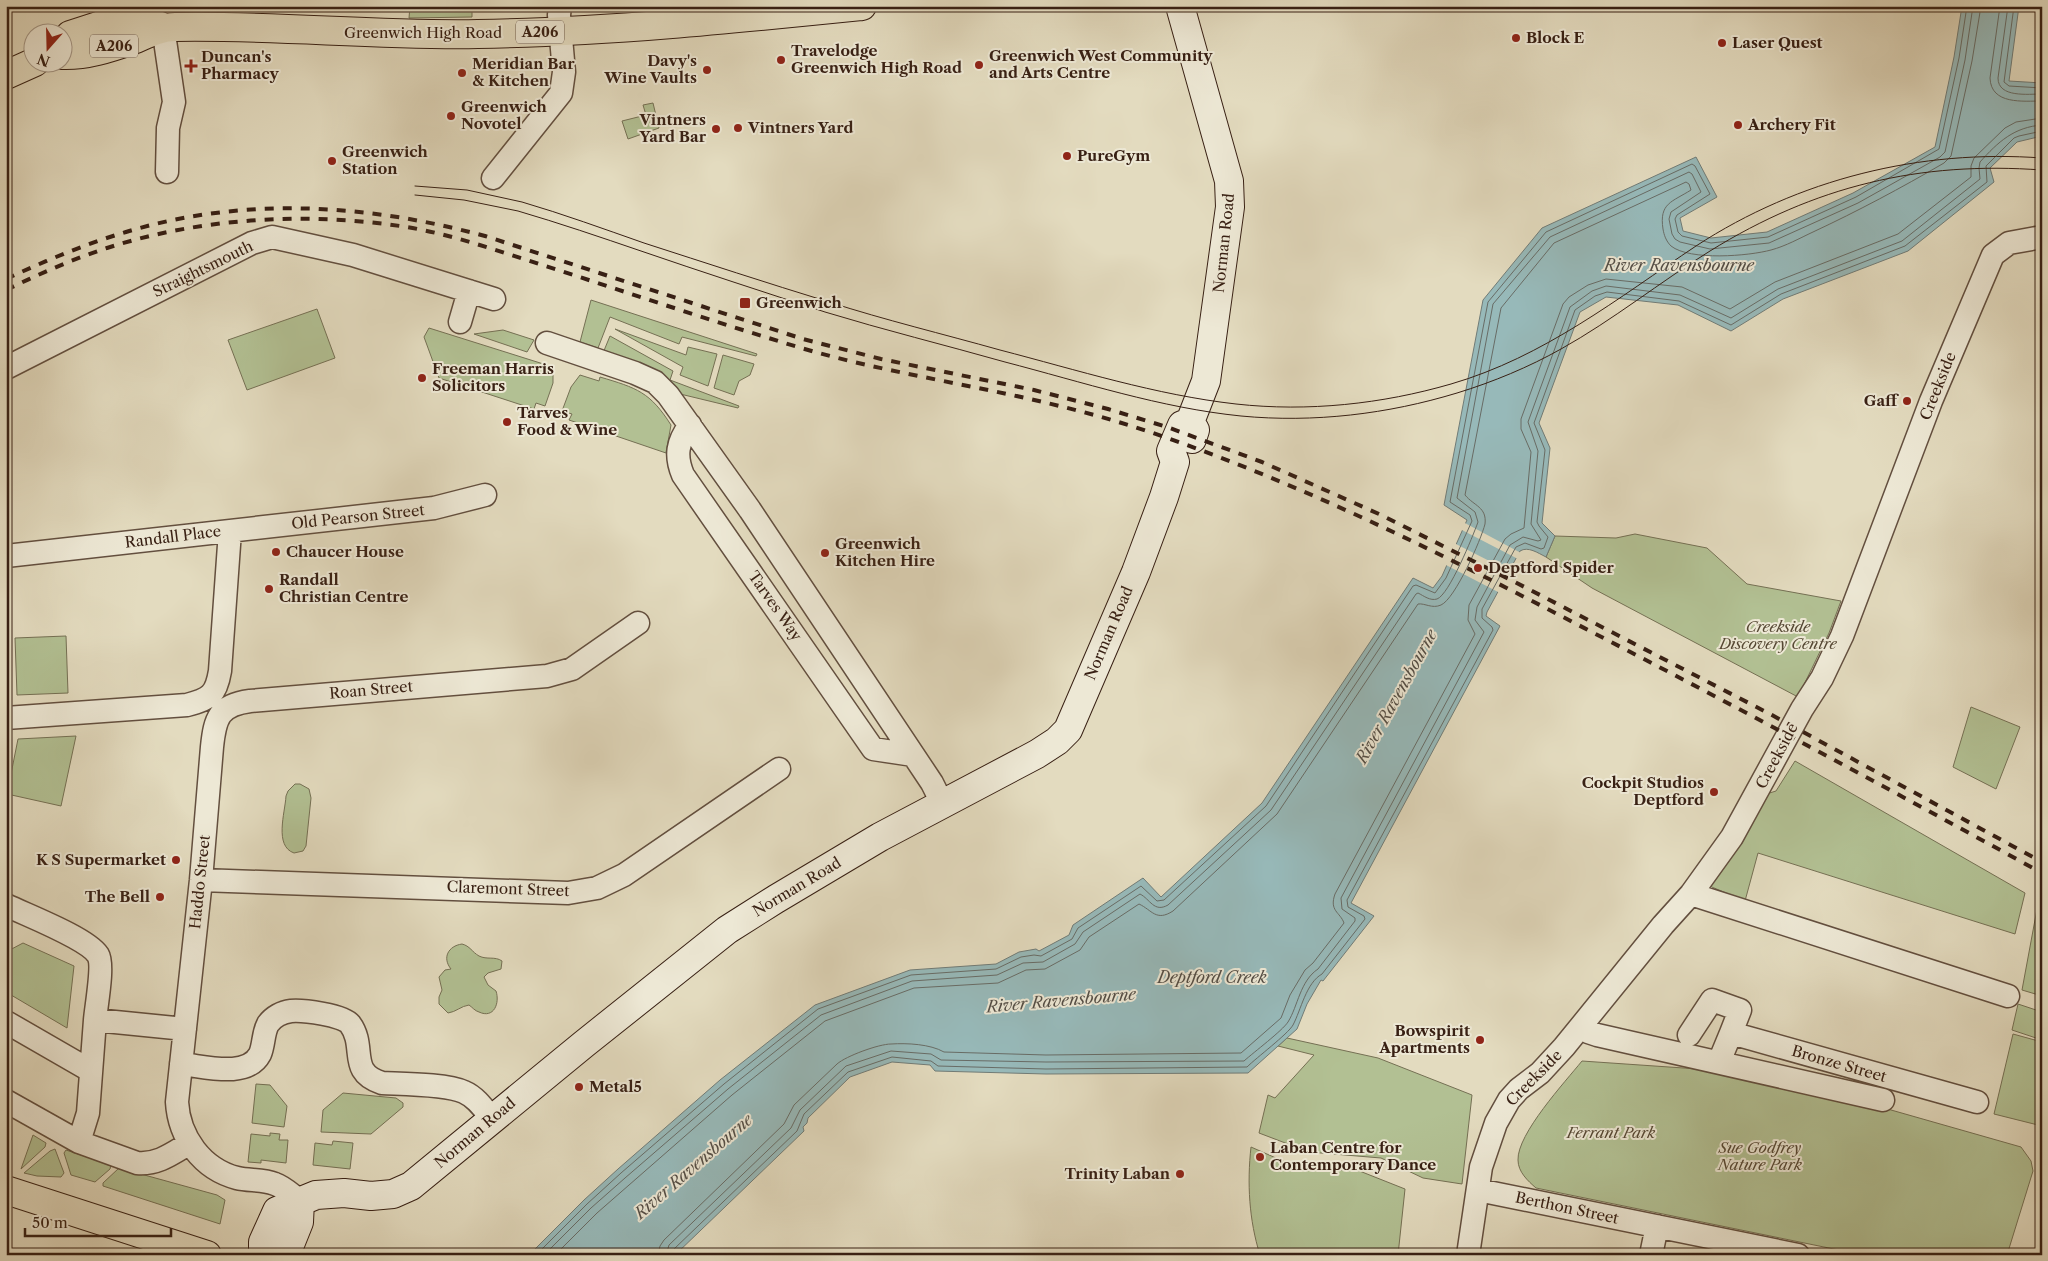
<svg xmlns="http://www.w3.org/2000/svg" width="2048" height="1261" viewBox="0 0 2048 1261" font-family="'Libre Caslon Text',serif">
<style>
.green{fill:#b2c093;stroke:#757054}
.water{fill:#97b9b9;stroke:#717c77}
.pier{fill:#e3dbbf}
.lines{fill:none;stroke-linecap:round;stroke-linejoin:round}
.shore{stroke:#686c66;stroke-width:1}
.street-casing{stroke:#634f3f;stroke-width:25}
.secondary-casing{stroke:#382014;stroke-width:30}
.primary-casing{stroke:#382014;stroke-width:30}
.street{stroke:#ede8d5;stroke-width:22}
.secondary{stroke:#ede8d5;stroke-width:28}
.primary{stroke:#e3dbbf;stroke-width:28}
.tram{stroke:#382014;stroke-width:1}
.rail{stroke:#382014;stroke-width:4;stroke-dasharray:9 9;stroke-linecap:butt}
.poi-dot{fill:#8f2418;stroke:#ede8d5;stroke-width:2}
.labels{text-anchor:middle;stroke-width:4;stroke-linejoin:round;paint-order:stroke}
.shield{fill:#ede8d5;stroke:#6e5c4e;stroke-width:1}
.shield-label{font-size:14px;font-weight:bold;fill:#382014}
.street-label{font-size:15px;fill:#382014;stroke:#ede8d5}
.poi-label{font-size:15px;font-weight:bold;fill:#382014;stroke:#ede8d5;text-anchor:start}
.park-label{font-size:15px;font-style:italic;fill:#564834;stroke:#ede8d5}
.water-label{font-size:16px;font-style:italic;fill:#544e46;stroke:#ede8d5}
</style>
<rect width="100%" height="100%" fill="#e3dbbf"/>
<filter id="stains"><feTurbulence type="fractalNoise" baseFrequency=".004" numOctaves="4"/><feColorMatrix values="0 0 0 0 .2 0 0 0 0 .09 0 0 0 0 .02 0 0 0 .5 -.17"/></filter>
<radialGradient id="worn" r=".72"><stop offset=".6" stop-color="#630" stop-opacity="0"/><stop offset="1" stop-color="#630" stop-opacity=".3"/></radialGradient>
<path class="green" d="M 410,6 L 472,7 L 472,17 L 409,18 Z
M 653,103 L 659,128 L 628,139 L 622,121 L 646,115 L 643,105 Z
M 591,300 L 757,354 L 756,356 L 682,337 L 679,344 L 610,317 L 598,348 L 580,342 Z
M 317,309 L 335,358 L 247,390 L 228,340 Z
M 429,328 L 553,367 L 553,383 L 545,406 L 536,403 L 534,409 L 439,378 L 424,337 Z
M 615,329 L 686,355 L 688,347 L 717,354 L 708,386 L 680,375 L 683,367 Z
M 503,330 L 534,340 L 527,352 L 474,334 Z
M 610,336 L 673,371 L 670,380 L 739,406 L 738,408 L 676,393 L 603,353 Z
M 723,355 L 754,364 L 750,375 L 739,381 L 734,395 L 714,388 Z
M 580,375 L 599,381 L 600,377 C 637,388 650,392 671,425 L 666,453 L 569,420 L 572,414 L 562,411 L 571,387 Z
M 1635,534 L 1707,548 L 1747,584 L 1841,601 L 1829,633 L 1798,697 L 1592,588 L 1546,557 L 1555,536 L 1616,538 Z
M 66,636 L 68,693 L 17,695 L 15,638 Z
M 1971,707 L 2020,727 L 1996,789 L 1953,767 Z
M 76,736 L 61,806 L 7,794 L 18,739 Z
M 1795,761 L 2025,893 L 2015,934 L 1758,853 L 1745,901 L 1707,885 L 1763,795 L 1776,791 Z
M 295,784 L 300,784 L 309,789 L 311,798 L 306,846 L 303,851 L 294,853 C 274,846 285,813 286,796 L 288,791 Z
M 2037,909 L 2042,911 L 2042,996 L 2022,990 Z
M 23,943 L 74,966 L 67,1028 L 6,992 L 6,952 Z
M 462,944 C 470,946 472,952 479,956 C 487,960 495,956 502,961 L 501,969 L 488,973 L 484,977 L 488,985 L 496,991 C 500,1003 494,1019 479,1012 C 475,1011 472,1007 469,1005 C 461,1006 456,1012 448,1013 L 439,1004 L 439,997 L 442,990 L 439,977 L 445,970 L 451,969 C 442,958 448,946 462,944 Z
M 2018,1004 L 2042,1012 L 2042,1040 L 2012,1030 Z
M 2013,1034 L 2042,1042 L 2042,1126 L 1994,1114 Z
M 1287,1038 L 1378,1058 L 1472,1095 L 1462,1184 L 1423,1178 L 1381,1158 L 1309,1152 L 1259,1133 L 1268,1095 L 1275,1098 L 1314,1055 L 1278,1046 Z
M 1582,1061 L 1698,1069 L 1863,1102 L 2021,1147 L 2031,1161 L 2033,1171 L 2007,1255 L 1863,1255 L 1536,1188 C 1528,1181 1518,1172 1518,1160 C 1517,1134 1565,1082 1582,1061 Z
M 256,1084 L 270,1085 L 287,1106 L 284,1127 L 252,1123 Z
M 343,1093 L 396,1098 L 403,1103 L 403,1107 L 371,1134 L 321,1132 L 323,1110 Z
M 270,1133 L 280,1134 L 279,1140 L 288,1140 L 286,1163 L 261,1160 L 261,1163 L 248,1162 L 251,1134 L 270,1136 Z
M 33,1135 L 46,1143 L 45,1147 L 21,1169 Z
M 333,1141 L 353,1143 L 350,1169 L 313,1165 L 315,1143 L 332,1145 Z
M 1251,1147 L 1303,1170 L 1357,1170 L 1405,1189 L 1398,1255 L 1260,1255 C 1249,1220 1247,1183 1251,1147 Z
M 55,1149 L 64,1173 L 61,1177 L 37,1176 L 24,1173 L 50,1151 Z
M 66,1150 L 111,1165 L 110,1169 L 95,1182 L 71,1175 L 64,1153 Z
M 119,1168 L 217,1195 L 225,1200 L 220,1224 L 103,1186 L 103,1183 Z"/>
<path class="water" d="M 1962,6 L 2019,6 L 2009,81 L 2042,83 L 2042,136 L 2017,142 L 1990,168 L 1994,182 L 1908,251 L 1783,299 L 1731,331 L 1678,305 L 1606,297 L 1580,312 L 1539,423 L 1550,448 L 1542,523 L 1555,536 L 1546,557 C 1538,553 1528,546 1520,551 L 1487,612 L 1486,616 L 1500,626 L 1351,903 L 1374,916 L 1323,981 L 1321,980 L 1307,1004 L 1297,1029 L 1248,1073 L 1046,1074 L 935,1071 L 930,1065 L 892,1062 L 850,1077 L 808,1118 L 807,1123 L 803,1127 L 804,1131 L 675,1255 L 529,1255 L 584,1200 L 618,1169 L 720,1080 L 815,1005 L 910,970 L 996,964 L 1019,952 L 1036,949 L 1039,951 L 1069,935 L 1073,925 L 1143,878 L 1161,897 L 1262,803 L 1413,578 L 1433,588 L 1442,576 L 1467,520 L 1444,505 L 1483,300 L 1542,228 L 1696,157 L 1717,197 L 1680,218 L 1683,231 L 1711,238 L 1767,232 L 1853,193 L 1935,147 L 1954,57 Z"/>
<path class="pier" d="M 1463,522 L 1521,553 L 1518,559 L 1460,529 Z
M 1454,543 L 1511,572 L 1500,593 L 1444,564 Z"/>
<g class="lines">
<path class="shore" d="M 2000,6 L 1990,78 C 1991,105 2023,101 2042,101
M 2008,6 L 1998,78 C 1998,98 2028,94 2042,94
M 2014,6 L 2004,82 L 2009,86 L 2042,88
M 536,1255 L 587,1204 L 621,1173 L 724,1084 L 818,1009 L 911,975 L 996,969 L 1021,957 L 1034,955 L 1041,956 L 1072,939 L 1078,928 L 1141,886 L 1157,901 L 1164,900 L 1266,806 L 1413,586 L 1416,585 L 1435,593 L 1446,578 L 1472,521 L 1470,515 L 1450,502 L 1488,302 L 1546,232 L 1692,164 L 1695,166 L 1710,194 L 1677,215 L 1675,219 L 1678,232 L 1682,236 L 1711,243 L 1768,237 L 1856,197 L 1939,149 L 1959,58 L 1967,6
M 544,1255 L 591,1208 L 625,1178 L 728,1089 L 821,1015 L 912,981 L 997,975 L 1023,963 L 1043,962 L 1075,944 L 1083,932 L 1140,894 C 1150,899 1154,913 1168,905 L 1271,810 L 1416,594 L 1418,593 C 1424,596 1430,601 1437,599 C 1449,595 1473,536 1478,522 L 1475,512 L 1457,498 L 1493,304 L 1550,237 L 1689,172 L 1692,174 L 1701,192 L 1671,212 L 1669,219 L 1672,234 L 1675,239 L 1680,242 L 1710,249 L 1769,243 L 1858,203 L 1940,157 L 1945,152 L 1965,60 L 1973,6
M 555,1255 L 597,1213 L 732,1095 L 825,1021 L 914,988 L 998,983 L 1026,970 L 1045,969 L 1080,950 L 1089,937 L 1139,904 C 1152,910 1156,922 1173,911 L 1277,814 L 1418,604 C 1425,603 1432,609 1441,605 C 1455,599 1481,540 1485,524 C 1487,507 1474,506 1465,495 L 1501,308 L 1554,243 L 1686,182 L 1689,184 L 1691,190 C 1672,202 1659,203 1663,229 C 1664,235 1666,241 1671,246 C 1690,261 1749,256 1771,250 C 1786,246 1800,238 1813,232 C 1858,211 1901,188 1944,163 L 1951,156 L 1972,61 L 1981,6
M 658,1255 L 660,1246 L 664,1240 L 784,1124 L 794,1105 L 837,1064 C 846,1056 879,1044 891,1044 C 907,1043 930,1044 944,1052 L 1046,1055 L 1241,1053 L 1281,1018 L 1290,995 L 1305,970 L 1313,963 L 1344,923 C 1340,912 1329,911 1335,894 L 1475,634 L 1468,620 L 1469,605 L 1505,539 L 1511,534 L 1524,528 L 1531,452 L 1521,429 L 1521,419 L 1563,304 L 1569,297 L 1588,285 L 1606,279 L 1682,287 L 1730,309 L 1775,282 L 1898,234 L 1971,177 L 1971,166 L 1974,158 L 2005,128 L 2016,122 L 2042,118
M 666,1255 L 669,1245 L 791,1128 L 800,1110 L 846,1066 L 891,1051 L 931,1054 L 941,1060 L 1046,1062 L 1244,1061 C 1254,1052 1282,1031 1288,1022 C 1298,1006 1300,981 1318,969 L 1355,921 L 1355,918 L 1342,909 L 1341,898 L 1484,632 L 1475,620 L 1477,607 L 1510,545 L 1523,537 L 1538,541 L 1541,540 L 1531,524 L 1538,451 L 1528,422 L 1570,307 L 1592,291 L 1606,286 L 1680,295 L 1731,318 L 1778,289 L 1902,241 L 1980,179 L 1979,168 L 1980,162 C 1998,142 2014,127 2042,125
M 672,1255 L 674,1249 L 797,1131 L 804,1114 L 848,1072 L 892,1057 L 931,1061 L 938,1066 L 1046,1069 L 1247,1067 C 1256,1058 1288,1034 1293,1025 C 1301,1010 1306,983 1322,974 L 1365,919 L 1364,916 L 1348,907 L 1347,900 L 1493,630 L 1492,627 L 1482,618 L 1482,609 L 1516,547 L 1525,543 L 1541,549 L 1544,548 L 1548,537 L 1539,526 L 1537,522 L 1545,450 L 1534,423 L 1575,310 L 1595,296 L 1607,292 L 1679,301 L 1731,325 L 1781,294 L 1905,246 L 1987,182 L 1986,166 L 2014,138 L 2019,136 L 2042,131"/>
<defs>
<path id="street" d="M 163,27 L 174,102 L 168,128 L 167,172
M 493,178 L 561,93 L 564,72 L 559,15 L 560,6
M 460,322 L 469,291
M 547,343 L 635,373 L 655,382 L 668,395 L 750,510 L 932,783 L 942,803
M 6,368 L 252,243 L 272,237 L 353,255 L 494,299
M 690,425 C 677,442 675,456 683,475 L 873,749 L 913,755
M 6,556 L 434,508 L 485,495
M 6,718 L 187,705 C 210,699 216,695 220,671 L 230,531
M 201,880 L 568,893 L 597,888 L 624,875 L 779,769
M 1691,894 L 2008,996
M 6,905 C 26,915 87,938 98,955 C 104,965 96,1007 95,1020
M 6,1022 L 91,1071
M 1582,1026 L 1588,1032 L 1597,1035 L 1883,1100
M 1689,1035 L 1712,1000 L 1740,1010 L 1731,1033
M 1719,1062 L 1731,1033 L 1977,1102
M 181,1064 C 204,1066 247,1079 260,1054 C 264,1045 263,1033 268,1024 C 273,1017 282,1012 291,1011 C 303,1010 343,1015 350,1024 C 367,1047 347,1072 382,1083 C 403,1084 447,1084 464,1092 C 476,1097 484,1109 492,1119
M 6,1101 L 79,1142 L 137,1163 C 158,1165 173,1153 190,1143
M 79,1142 L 88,1113 L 95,1020 L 185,1029
M 1478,1190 L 1798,1255
M 300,1201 C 292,1195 284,1187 275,1184 C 263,1179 249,1181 237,1178 C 202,1169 179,1137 177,1102 L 201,880 L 212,747 C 215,718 219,705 250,701 L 547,676 L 572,669 L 638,623
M 1468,1255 L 1481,1167 L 1496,1123 L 1509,1100 L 1519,1089 L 1540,1073 L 1564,1047 L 1663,925 L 1691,894 L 1732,837 L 1802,709 L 1822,678 L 1842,636 L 1931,401 L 1993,255 L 2009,243 L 2042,237
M 1651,1255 L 1657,1226"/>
<path id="secondary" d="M 1180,6 L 1229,181 L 1230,207 L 1206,381 L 1190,422 L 1195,430 L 1192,439
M 263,1255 L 263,1242 L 277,1211 L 316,1195 L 344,1193 L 371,1196 L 393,1194 L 411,1186 L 584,1044 L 727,930 L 776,899 L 880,837 L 1037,754 L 1057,741 L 1068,730 L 1136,572 L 1164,497 L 1175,462 L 1171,451 L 1182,425 L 1190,422
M 284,1255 L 287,1252 L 299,1222 L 300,1201"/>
<path id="primary" d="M 70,35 L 107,23 L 137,17 L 163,27
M 62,55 C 86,56 110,48 133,40 C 147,34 160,27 175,27 C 276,25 377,36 478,34 C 607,32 734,19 862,6
M 6,75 L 35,62
M 6,1190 L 207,1255"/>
</defs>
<use href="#street" class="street-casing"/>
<use href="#secondary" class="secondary-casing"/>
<use href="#primary" class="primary-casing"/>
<use href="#street" class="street"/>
<use href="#secondary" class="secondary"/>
<use href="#primary" class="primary"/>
<path class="tram" d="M 415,186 L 467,190 L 522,202 C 563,214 604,229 644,243 C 706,263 767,283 829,302 C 885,320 943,334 1000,350 C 1077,370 1156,395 1236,404 C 1308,412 1382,404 1451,384 C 1544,357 1618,298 1696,246 C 1799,179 1920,149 2042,158
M 415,195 L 464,200 L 518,211 C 559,223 600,237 641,251 C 702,272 764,292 825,312 C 884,330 945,345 1005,362 C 1082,382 1161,408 1241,416 C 1314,423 1388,414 1457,393 C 1493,382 1529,367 1561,349 C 1613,320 1660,282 1710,251 C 1815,186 1919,161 2042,170"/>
<path class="rail" d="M 6,279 C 45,261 85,244 126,232 C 245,196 367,204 485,236 L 803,339 L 881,359 L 1034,390 L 1108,409 L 1167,427 L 1262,462 L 1379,514 L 1511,580 L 1770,714 L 2042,862
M 6,290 C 39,274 73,259 107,248 C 200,218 304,212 400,226 C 454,234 506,254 558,270 C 638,296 718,323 798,347 C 851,363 904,373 958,384 C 1030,398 1101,414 1170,439 C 1315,490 1452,559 1588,630 C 1741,709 1891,790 2042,873"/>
</g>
<g class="poi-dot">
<circle cx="1516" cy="38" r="5"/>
<circle cx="1722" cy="43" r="5"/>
<circle cx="781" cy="60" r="5"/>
<circle cx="979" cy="65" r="5"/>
<path d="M188.5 58.5h5v5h5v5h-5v5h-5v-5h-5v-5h5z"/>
<circle cx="707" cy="70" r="5"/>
<circle cx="462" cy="73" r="5"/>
<circle cx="451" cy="116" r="5"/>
<circle cx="1738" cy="125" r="5"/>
<circle cx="738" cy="128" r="5"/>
<circle cx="716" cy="129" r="5"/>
<circle cx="1067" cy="156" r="5"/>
<circle cx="332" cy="161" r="5"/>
<rect x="739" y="297" width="12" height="12" rx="2.5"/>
<circle cx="422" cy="378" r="5"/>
<circle cx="1907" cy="401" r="5"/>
<circle cx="507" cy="422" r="5"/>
<circle cx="276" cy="552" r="5"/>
<circle cx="825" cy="553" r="5"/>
<circle cx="1478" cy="568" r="5"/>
<circle cx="269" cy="589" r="5"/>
<circle cx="1714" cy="792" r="5"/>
<circle cx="176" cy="860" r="5"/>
<circle cx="160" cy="897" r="5"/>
<circle cx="1480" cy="1040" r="5"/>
<circle cx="579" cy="1087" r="5"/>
<circle cx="1260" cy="1157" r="5"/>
<circle cx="1180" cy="1174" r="5"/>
</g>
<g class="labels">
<g class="shield">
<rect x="516" y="20.5" width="48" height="23" rx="4"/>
<rect x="90" y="34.5" width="48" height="23" rx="4"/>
</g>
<g class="shield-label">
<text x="540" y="37">A206</text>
<text x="114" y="51">A206</text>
</g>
<g class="street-label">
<text x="423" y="38">Greenwich High Road</text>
<text transform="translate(1224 243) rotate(-84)" y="5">Norman Road</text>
<text transform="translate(203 269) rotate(-26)" y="5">Straightsmouth</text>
<text transform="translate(1938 386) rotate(-68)" y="5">Creekside</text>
<text transform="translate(358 517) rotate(-6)" y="5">Old Pearson Street</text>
<text transform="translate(173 537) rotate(-7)" y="5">Randall Place</text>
<text transform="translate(775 606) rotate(55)" y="5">Tarves Way</text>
<text transform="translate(1109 633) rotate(-67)" y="5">Norman Road</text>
<text transform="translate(371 690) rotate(-5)" y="5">Roan Street</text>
<text transform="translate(1777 756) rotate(-62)" y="5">Creekside</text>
<text transform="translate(200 882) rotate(-84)" y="5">Haddo Street</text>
<text transform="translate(797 887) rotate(-31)" y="5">Norman Road</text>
<text transform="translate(508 889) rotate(2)" y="5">Claremont Street</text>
<text transform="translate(1839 1064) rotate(16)" y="5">Bronze Street</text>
<text transform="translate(1534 1078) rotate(-45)" y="5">Creekside</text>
<text transform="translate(475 1133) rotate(-40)" y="5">Norman Road</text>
<text transform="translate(1567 1208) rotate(12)" y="5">Berthon Street</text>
</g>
<g class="poi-label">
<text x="1526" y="43">Block E</text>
<text x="1732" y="48">Laser Quest</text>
<text x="791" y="56">Travelodge<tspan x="791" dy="17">Greenwich High Road</tspan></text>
<text x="989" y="61">Greenwich West Community<tspan x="989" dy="17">and Arts Centre</tspan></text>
<text x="201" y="62">Duncan's<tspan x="201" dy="17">Pharmacy</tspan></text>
<text x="697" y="66" text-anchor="end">Davy's<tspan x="697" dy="17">Wine Vaults</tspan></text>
<text x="472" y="69">Meridian Bar<tspan x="472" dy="17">&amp; Kitchen</tspan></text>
<text x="461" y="112">Greenwich<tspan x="461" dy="17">Novotel</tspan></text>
<text x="706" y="125" text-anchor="end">Vintners<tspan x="706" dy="17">Yard Bar</tspan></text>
<text x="1748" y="130">Archery Fit</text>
<text x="748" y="133">Vintners Yard</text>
<text x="342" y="157">Greenwich<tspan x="342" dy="17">Station</tspan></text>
<text x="1077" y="161">PureGym</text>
<text x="756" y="308">Greenwich</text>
<text x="432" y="374">Freeman Harris<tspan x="432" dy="17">Solicitors</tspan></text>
<text x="1897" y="406" text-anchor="end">Gaff</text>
<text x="517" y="418">Tarves<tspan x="517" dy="17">Food &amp; Wine</tspan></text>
<text x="835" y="549">Greenwich<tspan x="835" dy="17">Kitchen Hire</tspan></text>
<text x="286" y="557">Chaucer House</text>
<text x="1488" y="573">Deptford Spider</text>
<text x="279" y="585">Randall<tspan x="279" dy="17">Christian Centre</tspan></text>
<text x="1704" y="788" text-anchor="end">Cockpit Studios<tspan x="1704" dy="17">Deptford</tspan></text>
<text x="166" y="865" text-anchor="end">K S Supermarket</text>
<text x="150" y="902" text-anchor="end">The Bell</text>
<text x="1470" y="1036" text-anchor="end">Bowspirit<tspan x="1470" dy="17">Apartments</tspan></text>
<text x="589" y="1092">Metal5</text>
<text x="1270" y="1153">Laban Centre for<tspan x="1270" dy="17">Contemporary Dance</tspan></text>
<text x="1170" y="1179" text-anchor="end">Trinity Laban</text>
</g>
<g class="park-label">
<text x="1778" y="632">Creekside<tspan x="1778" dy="17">Discovery Centre</tspan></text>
<text x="1611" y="1138">Ferrant Park</text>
<text x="1760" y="1153">Sue Godfrey<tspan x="1760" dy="17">Nature Park</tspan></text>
</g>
<g class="water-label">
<text x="1679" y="271">River Ravensbourne</text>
<text transform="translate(1396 696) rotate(-61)" y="6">River Ravensbourne</text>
<text x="1212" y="983">Deptford Creek</text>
<text transform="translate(1061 1000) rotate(-5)" y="6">River Ravensbourne</text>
<text transform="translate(693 1166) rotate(-41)" y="6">River Ravensbourne</text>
</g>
</g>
<rect width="2048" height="1261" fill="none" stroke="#e3dbbf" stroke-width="25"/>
<rect x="8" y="8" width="2033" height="1246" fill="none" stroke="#382014" stroke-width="2.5"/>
<rect x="12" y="12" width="2023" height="1236" fill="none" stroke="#382014"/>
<g transform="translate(48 48) rotate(200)"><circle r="24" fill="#ede8d5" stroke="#a59888"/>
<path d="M0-4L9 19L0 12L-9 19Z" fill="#8f2418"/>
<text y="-8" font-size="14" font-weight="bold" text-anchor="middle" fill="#382014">N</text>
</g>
<path d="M25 1228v8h146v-8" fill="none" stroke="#382014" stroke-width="2.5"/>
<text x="32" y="1228" font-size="15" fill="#382014" stroke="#ede8d5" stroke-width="4" paint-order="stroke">50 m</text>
<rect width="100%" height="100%" filter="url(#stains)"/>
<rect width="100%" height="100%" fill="url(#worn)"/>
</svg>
